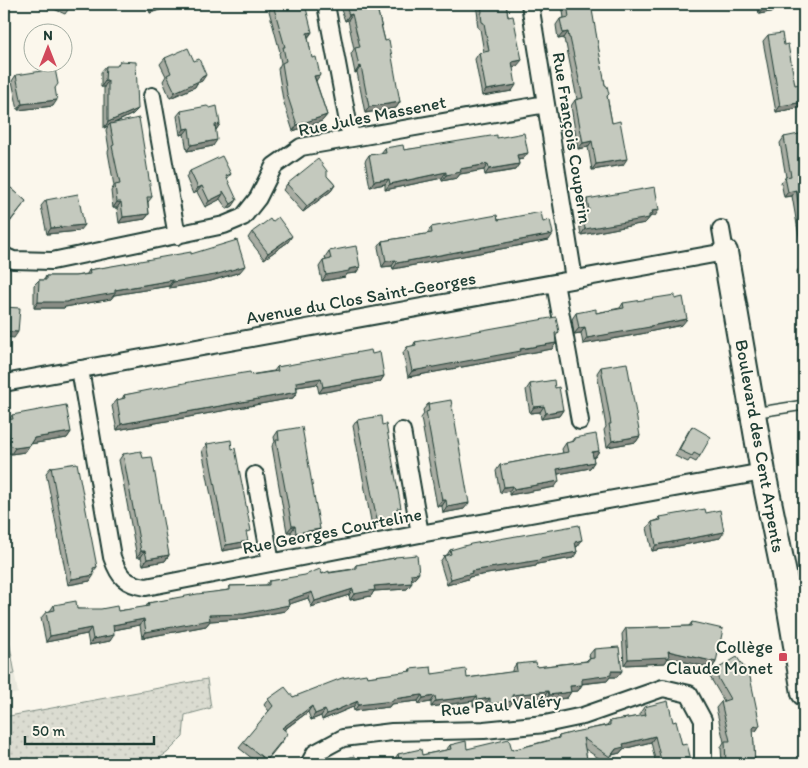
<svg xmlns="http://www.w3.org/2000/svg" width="808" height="768" viewBox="0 0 808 768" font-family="Itim,sans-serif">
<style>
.built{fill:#eae9de}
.green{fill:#dbdcd1;stroke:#7d8c82}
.park{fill:url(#park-dots);stroke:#7d8c82}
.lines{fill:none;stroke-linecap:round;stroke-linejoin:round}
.lane-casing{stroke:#1f3d34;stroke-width:12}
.street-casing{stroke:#1f3d34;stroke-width:20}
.secondary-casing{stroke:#1f3d34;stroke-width:28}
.lane{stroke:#fbf7ec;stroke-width:9}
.street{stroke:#fbf7ec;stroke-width:16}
.secondary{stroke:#fbf7ec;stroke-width:24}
.wall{fill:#a9ada3;stroke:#1f3d34}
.shaded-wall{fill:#898d85;stroke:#1f3d34}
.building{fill:#c4c9be;stroke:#1f3d34}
.poi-dot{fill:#d1495b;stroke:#fbf7ec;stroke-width:2}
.labels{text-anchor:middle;stroke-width:4;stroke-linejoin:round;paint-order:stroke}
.street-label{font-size:18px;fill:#1f3d34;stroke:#fbf7ec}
.poi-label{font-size:18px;fill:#1f3d34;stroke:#fbf7ec;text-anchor:end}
</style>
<defs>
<pattern id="park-dots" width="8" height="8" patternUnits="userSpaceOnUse" patternTransform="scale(1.25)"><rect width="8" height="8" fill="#dbdcd1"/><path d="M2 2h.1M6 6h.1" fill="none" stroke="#bcbeb4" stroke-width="1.8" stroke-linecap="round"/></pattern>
</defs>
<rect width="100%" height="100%" fill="#fbf7ec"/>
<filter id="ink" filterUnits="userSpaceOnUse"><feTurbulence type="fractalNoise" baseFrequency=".02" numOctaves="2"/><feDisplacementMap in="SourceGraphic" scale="10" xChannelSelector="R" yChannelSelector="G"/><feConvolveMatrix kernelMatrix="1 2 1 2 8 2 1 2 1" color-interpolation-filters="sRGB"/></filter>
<g filter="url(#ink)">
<path class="built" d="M 4,613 L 18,693 L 4,696 Z"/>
<path class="green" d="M 4,613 L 15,674 L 4,676 Z"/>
<path class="park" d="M 207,679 L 211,708 L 185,715 L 183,737 L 167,753 L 150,764 L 4,764 L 4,717 Z"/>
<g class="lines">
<defs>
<path id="lane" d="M 753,413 L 804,405"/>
<path id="street" d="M 530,4 L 574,279
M 327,10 L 351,138
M 152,96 L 177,236
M 4,256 L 13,260 L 52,261 L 224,225 L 243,217 L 258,198 L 274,166 L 301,147 L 546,104
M 555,283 L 580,421
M 80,369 L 112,557 C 119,577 125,584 146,587 L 420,534 L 763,472
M 4,383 L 725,252 L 721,229
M 402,431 L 420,534
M 255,475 L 271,563
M 309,764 L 315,753 L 343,738 L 392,732 L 484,730 L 545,724 L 583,716 L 663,688 L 689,694 L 703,720 L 703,764"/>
<path id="secondary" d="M 725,252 L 763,472 L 784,574 L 804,693"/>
</defs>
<use href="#lane" class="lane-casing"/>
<use href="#street" class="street-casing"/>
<use href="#secondary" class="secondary-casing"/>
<use href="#lane" class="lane"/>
<use href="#street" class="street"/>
<use href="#secondary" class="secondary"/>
</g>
<path class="wall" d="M 43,4 L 72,4 L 65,14 Z
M 147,4 L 178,4 L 150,13 Z
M 339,4 L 376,4 L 400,102 L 396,108 L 365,113 L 357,72 L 355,73 L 351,54 L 354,49 L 348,20 L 345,21 Z
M 476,4 L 506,4 L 517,66 L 513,67 L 512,91 L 482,96 L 475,59 L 479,53 L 484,52 L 480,29 L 478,28 L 477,20 L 478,18 Z
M 562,4 L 597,4 L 594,8 L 591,8 L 607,96 L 612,123 L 623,165 L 592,170 L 588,147 L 578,149 L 571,106 L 575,100 L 577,99 L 566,44 L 565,44 L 564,38 L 558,39 L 556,25 L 560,19 L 564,18 Z
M 757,4 L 804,4 L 804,6 L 759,14 Z
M 273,5 L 312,32 L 308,38 L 316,81 L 327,115 L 322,121 L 293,131 L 283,100 L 278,69 L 281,63 L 279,53 L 280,52 L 269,11 Z
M 768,35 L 784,45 L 795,85 L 804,107 L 776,112 L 763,41 Z
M 165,58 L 194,61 L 202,81 L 197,83 L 195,87 L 170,98 L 163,81 L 166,76 L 160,64 Z
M 106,66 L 138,109 L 133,114 L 115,123 L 152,197 L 148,202 L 149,214 L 145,219 L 119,223 L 117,208 L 113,208 L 111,191 L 114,186 L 108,152 L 109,149 L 106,130 L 108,126 L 104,128 L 104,87 L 101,87 L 101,72 Z
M 16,75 L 55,88 L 53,106 L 18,110 L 12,81 Z
M 181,111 L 220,124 L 216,130 L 213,146 L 187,151 L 184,134 L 180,135 L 177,116 Z
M 804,136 L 804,288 L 800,289 L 797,271 L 801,266 L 804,265 L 792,196 L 784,197 L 781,182 L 786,177 L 780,143 L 784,137 Z
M 497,138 L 523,159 L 518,160 L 519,164 L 515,170 L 485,175 L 484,170 L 460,174 L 457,178 L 442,181 L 442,178 L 385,190 L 385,184 L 370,187 L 365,161 L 369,155 L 381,153 L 385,148 L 404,150 Z
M 190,171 L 231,174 L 227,179 L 233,206 L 227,209 L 220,199 L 205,207 L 197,192 L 193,194 L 186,177 Z
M 327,176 L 335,185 L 331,191 L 303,212 L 283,190 L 287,184 Z
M 4,182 L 26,201 L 4,230 Z
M 587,199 L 655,216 L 651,216 L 645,223 L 581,235 L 578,217 L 582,211 L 584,210 L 583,205 Z
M 46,200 L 79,231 L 47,234 L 41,206 Z
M 498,220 L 543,222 L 549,240 L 393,269 L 392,266 L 382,267 L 378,247 L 382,241 L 427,234 L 431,227 Z
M 252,232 L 288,242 L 264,259 L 248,238 Z
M 329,251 L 360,267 L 356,273 L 347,274 L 345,277 L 322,281 L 319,267 L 323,261 L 326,260 L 325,257 Z
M 191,254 L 240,272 L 211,281 L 169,288 L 169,286 L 114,295 L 111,299 L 65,307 L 64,308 L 34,308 L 34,285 L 39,280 L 44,280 L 46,276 L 75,276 L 87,274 L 89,270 Z
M 623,303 L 682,325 L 648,332 L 646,333 L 583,344 L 581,333 L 574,334 L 572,319 L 576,313 L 596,313 L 620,308 Z
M 559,332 L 555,337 L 556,343 L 552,349 L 518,355 L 516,357 L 408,377 L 403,353 L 407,347 L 413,346 L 415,342 Z
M 372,354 L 384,376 L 380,382 L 319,393 L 317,384 L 297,387 L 297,392 L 293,398 L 117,430 L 112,406 L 117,400 L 122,399 L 124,395 L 274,371 L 277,367 Z
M 601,367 L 640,436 L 636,442 L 607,447 L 604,430 L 606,427 L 597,373 Z
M 530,384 L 555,388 L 563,410 L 559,416 L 541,419 L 540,412 L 530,413 L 526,390 Z
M 428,404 L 464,509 L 443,513 L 442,506 L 437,506 L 421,418 L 424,414 L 423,410 Z
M 12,415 L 71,432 L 67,438 L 30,444 L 25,452 L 11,454 L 6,451 L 4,438 L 4,423 L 6,420 L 9,420 Z
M 357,420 L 398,512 L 394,522 L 372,526 L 353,426 Z
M 692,426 L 700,456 L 696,462 L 690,459 L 688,462 L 675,456 L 688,432 Z
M 278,431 L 320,529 L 316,534 L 292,539 L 291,532 L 287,532 L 272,446 L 275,442 L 274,437 Z
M 574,438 L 599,451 L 595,457 L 593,457 L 594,462 L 590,468 L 558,474 L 555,487 L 509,495 L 509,491 L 500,493 L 496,471 L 500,465 L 563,453 L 562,449 L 566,443 L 571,442 Z
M 207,444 L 244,547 L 222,551 L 202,450 Z
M 123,454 L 143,458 L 169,555 L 165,561 L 143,565 L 141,557 L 137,557 L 119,460 Z
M 51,467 L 97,567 L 93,572 L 90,581 L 68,585 L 46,473 Z
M 660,517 L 720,538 L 652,551 L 647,528 L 652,522 L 658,520 Z
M 578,546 L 576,547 L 577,552 L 573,558 L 537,564 L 536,566 L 469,577 L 468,579 L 447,585 L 440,562 L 444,556 L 447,555 L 450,550 Z
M 395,557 L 419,573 L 414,579 L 411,579 L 412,583 L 407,589 L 374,591 L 371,596 L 350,600 L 349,595 L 311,607 L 308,598 L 289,604 L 285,611 L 240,619 L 210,621 L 206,626 L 142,638 L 140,625 L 114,630 L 110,641 L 89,645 L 87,634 L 46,642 L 41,618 L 46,612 L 50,611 L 54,605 L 77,609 L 118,611 L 146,607 L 148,603 L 228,590 L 230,586 L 266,585 L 269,581 L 353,569 L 356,565 L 394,558 Z
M 692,622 L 716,662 L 712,668 L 668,658 L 665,663 L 624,665 L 622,634 L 626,628 L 689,626 Z
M 594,649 L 622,671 L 617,677 L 610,677 L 607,681 L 582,684 L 578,691 L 571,691 L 567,698 L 544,701 L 544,697 L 513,701 L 509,707 L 486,710 L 485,704 L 473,706 L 473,701 L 431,707 L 431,702 L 419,704 L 418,701 L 391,704 L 389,707 L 354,711 L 353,707 L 322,720 L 321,716 L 311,720 L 308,712 L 284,730 L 284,739 L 264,764 L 259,764 L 239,748 L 269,711 L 264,705 L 268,699 L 293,697 L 367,677 L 409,672 L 410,669 L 432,674 L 467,678 L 512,672 L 512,670 L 516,664 L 537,667 L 586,661 L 588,659 L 590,659 L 589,655 Z
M 714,671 L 760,725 L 756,731 L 753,732 L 755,764 L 722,764 L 721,747 L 724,742 L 716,708 L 721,702 L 724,701 L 710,677 Z
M 644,707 L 673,722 L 682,745 L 692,764 L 656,764 L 651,742 L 623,749 L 620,753 L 612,755 L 606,763 L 585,749 L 587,759 L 583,764 L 386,764 L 388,762 L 394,760 L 398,754 L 422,755 L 446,750 L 450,745 L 467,749 L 512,750 L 557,738 L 559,736 L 607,725 L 610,721 L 640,716 L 640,713 Z"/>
<path class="shaded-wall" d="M 163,4 L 178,4 L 150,13 L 154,7 Z
M 590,4 L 597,4 L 594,8 L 586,9 Z
M 784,4 L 804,4 L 804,6 L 759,14 L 764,7 Z
M 352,14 L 348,20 L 345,21 L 349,15 Z
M 312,32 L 307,38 L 307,33 Z
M 568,32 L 564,38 L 558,39 L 563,33 Z
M 522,60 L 517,66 L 508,67 L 512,62 Z
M 361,66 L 357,72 L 355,73 L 359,67 Z
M 206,75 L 202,81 L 197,83 L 195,87 L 170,98 L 175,92 Z
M 320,75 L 316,81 L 314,76 Z
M 105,81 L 108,81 L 104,87 L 101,87 Z
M 516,85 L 512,91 L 482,96 L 486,90 Z
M 57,100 L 53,106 L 18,110 L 22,104 Z
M 400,102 L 396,108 L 365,113 L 369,107 Z
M 804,102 L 804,107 L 776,112 L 780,106 Z
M 138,109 L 133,114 L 110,125 L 110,124 L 108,126 L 104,128 L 108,122 Z
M 327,115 L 322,121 L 293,131 L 297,125 Z
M 220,124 L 216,130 L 215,125 Z
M 189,128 L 184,134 L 180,135 L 184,129 Z
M 217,140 L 213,146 L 187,151 L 191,145 Z
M 592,141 L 588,147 L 578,149 L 583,143 Z
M 528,153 L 523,159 L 513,161 L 517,155 Z
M 627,159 L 623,165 L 592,170 L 596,164 Z
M 488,164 L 484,170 L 460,174 L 457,178 L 442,181 L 446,175 L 460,169 Z
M 519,164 L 515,170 L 485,175 L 489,169 Z
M 446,172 L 442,178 L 385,190 L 390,184 Z
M 389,179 L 385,184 L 370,187 L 374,181 Z
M 335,185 L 331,191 L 303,212 L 307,206 Z
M 202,186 L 197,192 L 193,194 L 198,188 Z
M 796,190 L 792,196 L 784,197 L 788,192 Z
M 223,194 L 219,200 L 205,207 L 209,201 Z
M 237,200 L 233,206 L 227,209 L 231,204 Z
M 117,202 L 121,202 L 117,208 L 113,208 Z
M 659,210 L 655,216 L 651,216 L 645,223 L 581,235 L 585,229 L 652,211 Z
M 149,214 L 145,219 L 119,223 L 123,217 Z
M 84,225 L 79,231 L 47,234 L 51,228 Z
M 553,234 L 549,240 L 393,269 L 397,263 Z
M 292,236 L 288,242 L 264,259 L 268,253 Z
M 396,260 L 392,266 L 382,267 L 386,261 Z
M 245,266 L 240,272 L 211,281 L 169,288 L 173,282 Z
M 360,267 L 356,273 L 347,274 L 345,277 L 322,281 L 326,275 L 349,269 Z
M 173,280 L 169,286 L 114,295 L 111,299 L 65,307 L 64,308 L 34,308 L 38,302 L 68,301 L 115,290 Z
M 804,283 L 804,288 L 800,289 Z
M 687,319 L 682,325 L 648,332 L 646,333 L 583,344 L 587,338 Z
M 585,327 L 581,333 L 574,334 L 579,328 Z
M 4,331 L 18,332 L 14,338 L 4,337 Z
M 556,343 L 552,349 L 518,355 L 516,357 L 408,377 L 412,371 L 520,349 Z
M 384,376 L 380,382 L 319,393 L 323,387 Z
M 321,378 L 317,384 L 291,388 L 296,382 Z
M 297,392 L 293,398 L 117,430 L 121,424 Z
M 544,406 L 540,412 L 530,413 L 534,407 Z
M 563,410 L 559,416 L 541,419 L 546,413 Z
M 71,432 L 67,438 L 30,444 L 34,438 Z
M 640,436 L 636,442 L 607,447 L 612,441 Z
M 29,446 L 25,452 L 11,454 L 15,448 Z
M 599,451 L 595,457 L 588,458 L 592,452 Z
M 594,462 L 590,468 L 553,475 L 557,469 Z
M 559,481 L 555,487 L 509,495 L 514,489 Z
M 513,486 L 509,491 L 500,493 L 504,487 Z
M 442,500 L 446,500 L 442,506 L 437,506 Z
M 469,503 L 464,509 L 443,513 L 447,507 Z
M 398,516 L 394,522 L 372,526 L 377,520 Z
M 292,526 L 295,526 L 291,532 L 287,532 Z
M 320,529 L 316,534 L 292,539 L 296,533 Z
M 724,532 L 720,538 L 652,551 L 656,545 Z
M 582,540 L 578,546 L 571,548 L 575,542 Z
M 248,541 L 244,547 L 222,551 L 226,545 Z
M 141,551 L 145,551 L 141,557 L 137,557 Z
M 577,552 L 573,558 L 537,564 L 536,566 L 469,577 L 468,579 L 447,585 L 451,579 L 471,571 Z
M 169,555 L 165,561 L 143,565 L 147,559 Z
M 419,573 L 414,579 L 407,580 L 411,574 Z
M 94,575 L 90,581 L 68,585 L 72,579 Z
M 412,583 L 407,589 L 374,591 L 371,596 L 350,600 L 354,594 L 374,586 Z
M 353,589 L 349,595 L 311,607 L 315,601 Z
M 312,592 L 308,598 L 284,606 L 288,600 Z
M 289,605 L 285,611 L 240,619 L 210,621 L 206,626 L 142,638 L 146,632 L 209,615 Z
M 144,619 L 140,625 L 108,631 L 113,625 Z
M 91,628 L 87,634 L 46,642 L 50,636 Z
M 114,635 L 110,641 L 89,645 L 93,639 Z
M 668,651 L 716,662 L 712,668 L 668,658 L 665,663 L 624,665 L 628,659 Z
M 611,671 L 622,671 L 617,677 L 610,677 L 607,681 L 578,684 L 582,679 Z
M 582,685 L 578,691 L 566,692 L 570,686 Z
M 548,691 L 544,697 L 513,701 L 509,707 L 486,710 L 490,704 L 512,695 Z
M 571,692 L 567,698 L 544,701 L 549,695 Z
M 422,695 L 418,701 L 391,704 L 389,707 L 354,711 L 358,705 L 393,699 Z
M 435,696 L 431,702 L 419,704 L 423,698 Z
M 477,696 L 473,701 L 431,707 L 436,701 Z
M 490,698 L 485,704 L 473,706 L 478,700 Z
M 358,701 L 353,707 L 322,720 L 327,714 Z
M 312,706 L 308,712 L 278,734 L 282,728 Z
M 325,710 L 321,716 L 311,720 L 315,714 Z
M 760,725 L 756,731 L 749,733 L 753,727 Z
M 655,736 L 651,742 L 623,749 L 620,753 L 612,755 L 616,749 L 623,744 Z
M 587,759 L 583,764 L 564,764 Z"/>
<path class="building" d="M 60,4 L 72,4 L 69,8 Z
M 153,4 L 163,4 L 154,7 Z
M 278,4 L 305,4 L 312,32 L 307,33 L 312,58 L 316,57 L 320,75 L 314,76 L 327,115 L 297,125 L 287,94 L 282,63 L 286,61 L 283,47 L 285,47 L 273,5 Z
M 345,4 L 376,4 L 385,41 L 389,40 L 400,102 L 369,107 L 361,66 L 359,67 L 355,48 L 360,47 L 352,14 L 349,15 Z
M 481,4 L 506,4 L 508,17 L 513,16 L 522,60 L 512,62 L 516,85 L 486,90 L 479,53 L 489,51 L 484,23 L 482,22 L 481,14 L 482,12 Z
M 567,4 L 591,4 L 605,85 L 607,86 L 609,94 L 607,96 L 612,123 L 620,121 L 627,159 L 596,164 L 592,141 L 583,143 L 575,100 L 583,98 L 570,38 L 569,38 L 568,32 L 563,33 L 560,19 L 569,17 Z
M 763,4 L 784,4 L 764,7 Z
M 782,33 L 784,45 L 788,44 L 795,85 L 804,83 L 804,102 L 780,106 L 768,35 Z
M 188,48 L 194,61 L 199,59 L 206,75 L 200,78 L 199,81 L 175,92 L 167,75 L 171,73 L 165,58 Z
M 120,61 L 136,62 L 138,109 L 108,122 L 108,81 L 105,81 L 106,66 L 117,66 Z
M 55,69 L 58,84 L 55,88 L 57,100 L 22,104 L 16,75 Z
M 207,106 L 210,108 L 217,106 L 220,124 L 215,125 L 217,140 L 191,145 L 189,128 L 184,129 L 181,111 Z
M 139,118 L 152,197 L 147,197 L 149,214 L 123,217 L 121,202 L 117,202 L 115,185 L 120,184 L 112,146 L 114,145 L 110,124 Z
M 524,133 L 528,153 L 517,155 L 519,164 L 489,169 L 488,164 L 460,169 L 461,172 L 446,175 L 446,172 L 390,184 L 389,179 L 374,181 L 369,155 L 386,153 L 385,148 L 403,145 L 404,150 L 497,135 L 497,138 Z
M 804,133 L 804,238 L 796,190 L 788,192 L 785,177 L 791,176 L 784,137 Z
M 222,156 L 231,174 L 226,176 L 237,200 L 231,204 L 223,191 L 223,194 L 209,201 L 202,186 L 198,188 L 190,171 Z
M 318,159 L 327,171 L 327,176 L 335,185 L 307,206 L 287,184 Z
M 4,182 L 26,201 L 8,224 L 4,221 Z
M 655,187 L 659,210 L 652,211 L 653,214 L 649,215 L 649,218 L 585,229 L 582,211 L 589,210 L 587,199 Z
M 78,194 L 84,225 L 51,228 L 46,200 Z
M 541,212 L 543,222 L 550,220 L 553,234 L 397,263 L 396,260 L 386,261 L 382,241 L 432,233 L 431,227 L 497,215 L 498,220 Z
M 278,217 L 292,236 L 268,253 L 252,232 L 270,219 L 272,222 Z
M 237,240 L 245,266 L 215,275 L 173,282 L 173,280 L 115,290 L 115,293 L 68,301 L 68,302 L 38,302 L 39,280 L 46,280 L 46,276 L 75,276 L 90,274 L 89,270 L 191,252 L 191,254 Z
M 356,246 L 360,267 L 349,269 L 349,271 L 326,275 L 323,261 L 331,259 L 329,251 Z
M 804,265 L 804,283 L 801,266 Z
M 675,295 L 675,299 L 683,297 L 687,319 L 650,326 L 650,327 L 587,338 L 585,327 L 579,328 L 576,313 L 596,309 L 596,313 L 624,308 L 623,303 Z
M 4,307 L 20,308 L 18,332 L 4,331 Z
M 556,317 L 559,332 L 555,333 L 556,343 L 520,349 L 521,351 L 412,371 L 407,347 L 416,345 L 415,342 Z
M 371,350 L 372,354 L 380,352 L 384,376 L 323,387 L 321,378 L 296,382 L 297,392 L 121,424 L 117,400 L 125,398 L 124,395 L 205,379 L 250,372 L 251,375 L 278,371 L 277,367 Z
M 627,363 L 640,436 L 612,441 L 609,424 L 611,424 L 601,367 Z
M 554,380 L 555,388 L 559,387 L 563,410 L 546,413 L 544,406 L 534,407 L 530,384 Z
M 451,400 L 469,503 L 447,507 L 446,500 L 442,500 L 426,412 L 429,411 L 428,404 Z
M 66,405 L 71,432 L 34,438 L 29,446 L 15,448 L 10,445 L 6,420 L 13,419 L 12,415 Z
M 381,416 L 382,425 L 386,424 L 401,508 L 397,508 L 398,516 L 377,520 L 357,420 Z
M 692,426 L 711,437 L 700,456 L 694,453 L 692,456 L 679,450 Z
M 302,427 L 320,529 L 296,533 L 295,526 L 292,526 L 276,440 L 279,440 L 278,431 Z
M 596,434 L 599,451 L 592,452 L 594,462 L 557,469 L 559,481 L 514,489 L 513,486 L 504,487 L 500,465 L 568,452 L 566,443 L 574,441 L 574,438 Z
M 231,440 L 232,449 L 235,448 L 251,531 L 246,532 L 248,541 L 226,545 L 207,444 Z
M 141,451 L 143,458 L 152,457 L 169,555 L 147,559 L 145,551 L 141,551 L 123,454 Z
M 77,463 L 97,567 L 93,568 L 94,575 L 72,579 L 51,467 Z
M 705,509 L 706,513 L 720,510 L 724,532 L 656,545 L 652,522 L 661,520 L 660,517 Z
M 579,525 L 582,540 L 575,542 L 577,552 L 540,559 L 540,560 L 471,571 L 472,573 L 451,579 L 444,556 L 451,554 L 450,550 L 471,544 Z
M 417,555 L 419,573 L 411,574 L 412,583 L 374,586 L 375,590 L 354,594 L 353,589 L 315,601 L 312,592 L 288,600 L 289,605 L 244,614 L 209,615 L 210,620 L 146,632 L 144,619 L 113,625 L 114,635 L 93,639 L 91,628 L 50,636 L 46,612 L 55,610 L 54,605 L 76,601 L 77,609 L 101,609 L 117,606 L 118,611 L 149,606 L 148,603 L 197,594 L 230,590 L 230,586 L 269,585 L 269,581 L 305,575 L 320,569 L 322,574 L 329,571 L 329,573 L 356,569 L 356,565 L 395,558 L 395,557 Z
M 692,622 L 723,629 L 716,662 L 668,651 L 669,657 L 628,659 L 626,628 L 691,626 Z
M 619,647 L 622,671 L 611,671 L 611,675 L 582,679 L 582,685 L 570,686 L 571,692 L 549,695 L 548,691 L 512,695 L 513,701 L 490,704 L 490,698 L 478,700 L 477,696 L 436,701 L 435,696 L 423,698 L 422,695 L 393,699 L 393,701 L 358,705 L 358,701 L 327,714 L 325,710 L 315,714 L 312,706 L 282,728 L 288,733 L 266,760 L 243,742 L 273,706 L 268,699 L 285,687 L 293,697 L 342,678 L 366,674 L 367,677 L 411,671 L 410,669 L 431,667 L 432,674 L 466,669 L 467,678 L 517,671 L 516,664 L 536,662 L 537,667 L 588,661 L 588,659 L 594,658 L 594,649 Z
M 737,657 L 750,677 L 760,725 L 753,727 L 755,764 L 726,764 L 725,741 L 730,741 L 721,702 L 730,699 L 714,671 Z
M 668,701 L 673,722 L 676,721 L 682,745 L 687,744 L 692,764 L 662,764 L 655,736 L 623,744 L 624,747 L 616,749 L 610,757 L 583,738 L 587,759 L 564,764 L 388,764 L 388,762 L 399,759 L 398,754 L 421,749 L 422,755 L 451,749 L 450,745 L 466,741 L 467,749 L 509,739 L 512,750 L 559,738 L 559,736 L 574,732 L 610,725 L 610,721 L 646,715 L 644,707 Z
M 354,756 L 356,764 L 328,764 Z"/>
</g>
<rect class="poi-dot" x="778" y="652" width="10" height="10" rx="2.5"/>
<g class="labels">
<g class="street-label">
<text transform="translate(372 116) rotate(-11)" y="6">Rue Jules Massenet</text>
<text transform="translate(572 138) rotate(81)" y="6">Rue François Couperin</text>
<text transform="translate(361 298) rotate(-10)" y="6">Avenue du Clos Saint-Georges</text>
<text transform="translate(760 446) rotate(80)" y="6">Boulevard des Cent Arpents</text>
<text transform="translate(332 531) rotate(-11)" y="6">Rue Georges Courteline</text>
<text transform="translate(501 705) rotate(-5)" y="6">Rue Paul Valéry</text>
</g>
<g class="poi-label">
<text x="773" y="653">Collège<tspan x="773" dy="21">Claude Monet</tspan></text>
</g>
</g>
<rect width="808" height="768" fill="none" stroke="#fbf7ec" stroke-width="20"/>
<rect x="10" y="10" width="788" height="748" fill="none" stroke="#1f3d34" stroke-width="2" filter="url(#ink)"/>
<g transform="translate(48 48)"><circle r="24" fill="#fbf7ec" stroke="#a3ada2"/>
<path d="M0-4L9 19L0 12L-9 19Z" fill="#d1495b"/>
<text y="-8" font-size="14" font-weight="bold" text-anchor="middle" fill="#1f3d34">N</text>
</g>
<path d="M25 736v8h129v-8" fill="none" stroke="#1f3d34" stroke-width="2.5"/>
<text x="32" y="736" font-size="15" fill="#1f3d34" stroke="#fbf7ec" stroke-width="4" paint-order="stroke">50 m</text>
</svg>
